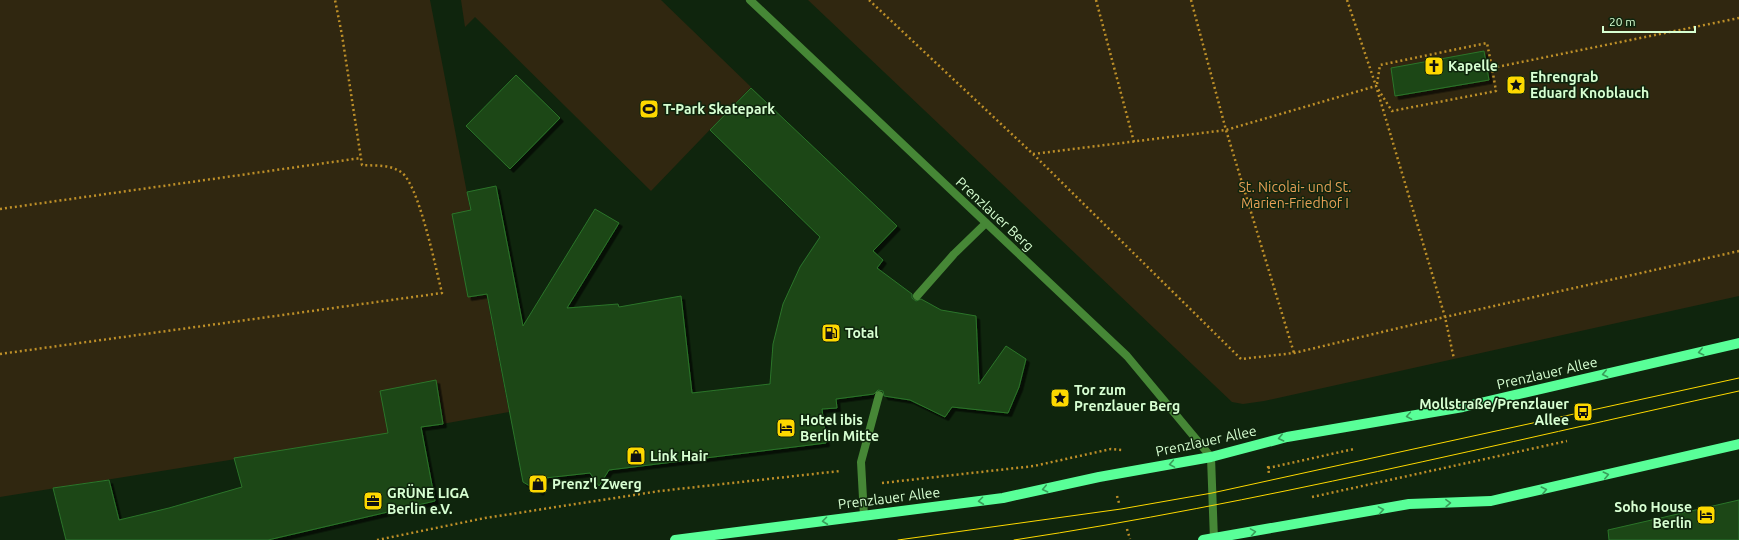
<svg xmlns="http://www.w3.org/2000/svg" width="1739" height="540" viewBox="0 0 1739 540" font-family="Ubuntu,sans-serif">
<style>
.green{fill:#302710}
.building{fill:#1a4718;stroke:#2c7529;filter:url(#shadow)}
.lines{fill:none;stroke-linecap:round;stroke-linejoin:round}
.path{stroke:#bd8f28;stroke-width:2.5;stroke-dasharray:2 3;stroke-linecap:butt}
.lane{stroke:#468736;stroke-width:8}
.street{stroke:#468736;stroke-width:8}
.primary{stroke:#59ff98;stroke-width:10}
.tram{stroke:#fdd800;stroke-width:1}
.oneway{stroke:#389d59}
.labels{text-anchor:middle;stroke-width:3;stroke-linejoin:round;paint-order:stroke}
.poi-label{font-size:14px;font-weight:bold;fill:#d7ffd2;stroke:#0f250d;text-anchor:start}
.park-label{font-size:14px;fill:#e69f57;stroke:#0f250d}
.street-label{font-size:14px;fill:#d7ffd2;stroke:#0f250d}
</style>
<defs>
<filter id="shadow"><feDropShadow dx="3.5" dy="3.5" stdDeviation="0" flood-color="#0009"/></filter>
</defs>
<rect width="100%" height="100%" fill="#0f250d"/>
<path class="green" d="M 0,0 L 430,0 L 509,412 L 353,440 L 0,497 Z
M 461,0 L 661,0 L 751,87 L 651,191 L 475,17 L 465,27 Z
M 808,0 L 1739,0 L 1739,296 L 1264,401 L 1243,404 L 1232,402 Z"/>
<path class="building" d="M 1484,51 L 1489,80 L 1395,96 L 1391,68 Z
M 516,75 L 560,118 L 510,169 L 466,126 Z
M 751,88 L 897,226 L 873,251 L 883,260 L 877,268 L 912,294 L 912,298 L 916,301 L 921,299 L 941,310 L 976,316 L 979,384 L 1006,346 L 1026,359 L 1019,387 L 1008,413 L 952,407 L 945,417 L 910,400 L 884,396 L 883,391 L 878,390 L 874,394 L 836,399 L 837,408 L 822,409 L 826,443 L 609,470 L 599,486 L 590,473 L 545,478 L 540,492 L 523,482 L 487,294 L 468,297 L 452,214 L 471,210 L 467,192 L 496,186 L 523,326 L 595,209 L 619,223 L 567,308 L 618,304 L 619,307 L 681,296 L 692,393 L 770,384 L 773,344 L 783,304 L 800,267 L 820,237 L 710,130 Z
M 436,380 L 443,424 L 421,427 L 435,501 L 268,540 L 66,540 L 53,488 L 109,480 L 119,520 L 169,508 L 242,487 L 234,458 L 388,433 L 380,391 Z
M 1739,500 L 1739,540 L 1609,540 L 1608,530 Z"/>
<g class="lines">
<path class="path" d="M 869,0 L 1033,154 L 1241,359 L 1294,353 L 1445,317 L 1739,251
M 1096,0 L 1134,142
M 1191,0 L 1226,130 L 1294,353
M 1347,0 L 1376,86 L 1445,317 L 1454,359
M 1377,84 L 1380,65 L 1487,43 L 1492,68
M 1033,154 L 1226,130 L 1376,86 L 1392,111 L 1496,91 L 1492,68 L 1739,18
M 0,209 L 361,158
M 0,354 L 442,293 C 436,270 419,184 401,172 C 389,164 375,166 362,165 L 342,35 L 335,0
M 1268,466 L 1269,474
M 1268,468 L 1354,449
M 882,483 L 1034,466 L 1111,449 L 1122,450
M 1117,496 L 1119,503
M 1312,497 L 1567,441
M 1127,529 L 1130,539
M 377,540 L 485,518 L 660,491 L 840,471"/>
<path class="lane" d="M 917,296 L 954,254 L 986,223
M 864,516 L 861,462 L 879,395"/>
<path class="street" d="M 750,0 L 1127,356 L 1211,457 L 1214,540"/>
<path class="primary" d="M 675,540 L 1003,498 L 1099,477 L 1211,457 L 1287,437 L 1463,407 L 1739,343
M 1203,540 L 1409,504 L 1491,501 L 1739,444"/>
<path class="tram" d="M 898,540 L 1121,509 L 1212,493 L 1739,378
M 1014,540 C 1258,503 1498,444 1739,391"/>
</g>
<defs><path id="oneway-chevron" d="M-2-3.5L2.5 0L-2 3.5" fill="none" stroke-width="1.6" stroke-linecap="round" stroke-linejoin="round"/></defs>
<g class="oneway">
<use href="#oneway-chevron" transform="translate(1701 352) rotate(167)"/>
<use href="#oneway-chevron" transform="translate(1605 374) rotate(167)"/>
<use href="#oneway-chevron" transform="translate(1409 416) rotate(170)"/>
<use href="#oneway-chevron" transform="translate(1281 438) rotate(167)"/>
<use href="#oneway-chevron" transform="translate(1172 464) rotate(170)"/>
<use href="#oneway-chevron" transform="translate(1606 475) rotate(-13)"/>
<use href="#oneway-chevron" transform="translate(1045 489) rotate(167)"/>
<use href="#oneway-chevron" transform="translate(1544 490) rotate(-13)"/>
<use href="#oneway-chevron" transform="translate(981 501) rotate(173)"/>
<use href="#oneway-chevron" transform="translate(1448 503) rotate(-2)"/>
<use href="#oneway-chevron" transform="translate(1381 510) rotate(-10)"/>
<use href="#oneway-chevron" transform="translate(825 521) rotate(173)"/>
<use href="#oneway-chevron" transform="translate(1253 532) rotate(-9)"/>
</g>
<defs>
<symbol id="church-square" viewBox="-11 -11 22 22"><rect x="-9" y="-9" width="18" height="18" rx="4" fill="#fdd800" stroke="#0f250d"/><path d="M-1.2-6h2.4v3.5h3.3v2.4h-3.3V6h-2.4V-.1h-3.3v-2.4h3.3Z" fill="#111"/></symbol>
<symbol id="sight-square" viewBox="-11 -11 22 22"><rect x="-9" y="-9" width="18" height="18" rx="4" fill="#fdd800" stroke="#0f250d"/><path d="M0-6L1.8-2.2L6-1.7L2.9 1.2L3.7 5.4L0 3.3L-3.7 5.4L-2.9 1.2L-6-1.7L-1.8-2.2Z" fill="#111"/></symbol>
<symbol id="stadium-square" viewBox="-11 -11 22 22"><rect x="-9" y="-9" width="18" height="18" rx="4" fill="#fdd800" stroke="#0f250d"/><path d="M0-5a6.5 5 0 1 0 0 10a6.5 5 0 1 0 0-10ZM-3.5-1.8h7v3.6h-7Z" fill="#111"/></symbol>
<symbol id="fuel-square" viewBox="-11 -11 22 22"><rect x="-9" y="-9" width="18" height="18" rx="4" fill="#fdd800" stroke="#0f250d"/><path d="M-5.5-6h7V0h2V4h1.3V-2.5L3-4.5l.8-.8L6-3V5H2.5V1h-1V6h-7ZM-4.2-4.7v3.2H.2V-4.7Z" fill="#111"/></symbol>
<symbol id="bus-square" viewBox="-11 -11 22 22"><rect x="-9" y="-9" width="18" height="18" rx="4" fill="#fdd800" stroke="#0f250d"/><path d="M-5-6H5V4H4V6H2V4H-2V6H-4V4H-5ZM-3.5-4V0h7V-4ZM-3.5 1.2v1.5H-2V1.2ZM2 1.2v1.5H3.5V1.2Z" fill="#111"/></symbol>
<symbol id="hotel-square" viewBox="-11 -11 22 22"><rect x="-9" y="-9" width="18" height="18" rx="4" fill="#fdd800" stroke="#0f250d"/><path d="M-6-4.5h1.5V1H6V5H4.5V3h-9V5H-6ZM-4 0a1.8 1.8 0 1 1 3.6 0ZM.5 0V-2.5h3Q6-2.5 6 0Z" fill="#111"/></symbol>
<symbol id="shop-square" viewBox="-11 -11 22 22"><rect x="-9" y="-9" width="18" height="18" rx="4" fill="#fdd800" stroke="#0f250d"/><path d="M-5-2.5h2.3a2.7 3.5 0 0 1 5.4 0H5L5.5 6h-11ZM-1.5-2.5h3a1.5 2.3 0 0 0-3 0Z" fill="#111"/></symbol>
<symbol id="office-square" viewBox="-11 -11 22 22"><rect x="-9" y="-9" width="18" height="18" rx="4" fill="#fdd800" stroke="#0f250d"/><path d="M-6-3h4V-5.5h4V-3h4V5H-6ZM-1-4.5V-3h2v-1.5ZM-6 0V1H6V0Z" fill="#111"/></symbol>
</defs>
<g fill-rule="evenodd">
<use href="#church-square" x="1423" y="55" width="22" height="22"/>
<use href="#sight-square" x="1505" y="74" width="22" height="22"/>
<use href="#stadium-square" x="638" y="98" width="22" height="22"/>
<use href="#fuel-square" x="820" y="322" width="22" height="22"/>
<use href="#sight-square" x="1049" y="387" width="22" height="22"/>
<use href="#bus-square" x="1572" y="401" width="22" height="22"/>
<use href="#hotel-square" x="775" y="417" width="22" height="22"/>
<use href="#shop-square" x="625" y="445" width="22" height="22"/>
<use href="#shop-square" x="527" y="473" width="22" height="22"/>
<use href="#office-square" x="362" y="490" width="22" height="22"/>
<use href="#hotel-square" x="1695" y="504" width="22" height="22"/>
</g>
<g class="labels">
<g class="poi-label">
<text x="1448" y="71">Kapelle</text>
<text x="1530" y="82">Ehrengrab<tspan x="1530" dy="16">Eduard Knoblauch</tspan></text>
<text x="663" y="114">T-Park Skatepark</text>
<text x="845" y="338">Total</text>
<text x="1074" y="395">Tor zum<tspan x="1074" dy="16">Prenzlauer Berg</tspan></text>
<text x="1569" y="409" text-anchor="end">Mollstraße/Prenzlauer<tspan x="1569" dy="16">Allee</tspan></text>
<text x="800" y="425">Hotel ibis<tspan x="800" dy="16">Berlin Mitte</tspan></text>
<text x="650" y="461">Link Hair</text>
<text x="552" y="489">Prenz'l Zwerg</text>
<text x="387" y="498">GRÜNE LIGA<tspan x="387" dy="16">Berlin e.V.</tspan></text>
<text x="1692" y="512" text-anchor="end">Soho House<tspan x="1692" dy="16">Berlin</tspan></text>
</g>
<g class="park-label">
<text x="1295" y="192">St. Nicolai- und St.<tspan x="1295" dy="16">Marien-Friedhof I</tspan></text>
</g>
<g class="street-label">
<text transform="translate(995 214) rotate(43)" y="5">Prenzlauer Berg</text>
<text transform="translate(1547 373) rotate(-13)" y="5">Prenzlauer Allee</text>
<text transform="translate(1206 441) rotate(-12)" y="5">Prenzlauer Allee</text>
<text transform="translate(889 498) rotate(-7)" y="5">Prenzlauer Allee</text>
</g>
</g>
<path d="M1603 26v6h92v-6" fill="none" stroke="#d7ffd2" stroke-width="2"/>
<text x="1609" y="26" font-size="12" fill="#d7ffd2" stroke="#0f250d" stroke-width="3" paint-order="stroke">20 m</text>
</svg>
